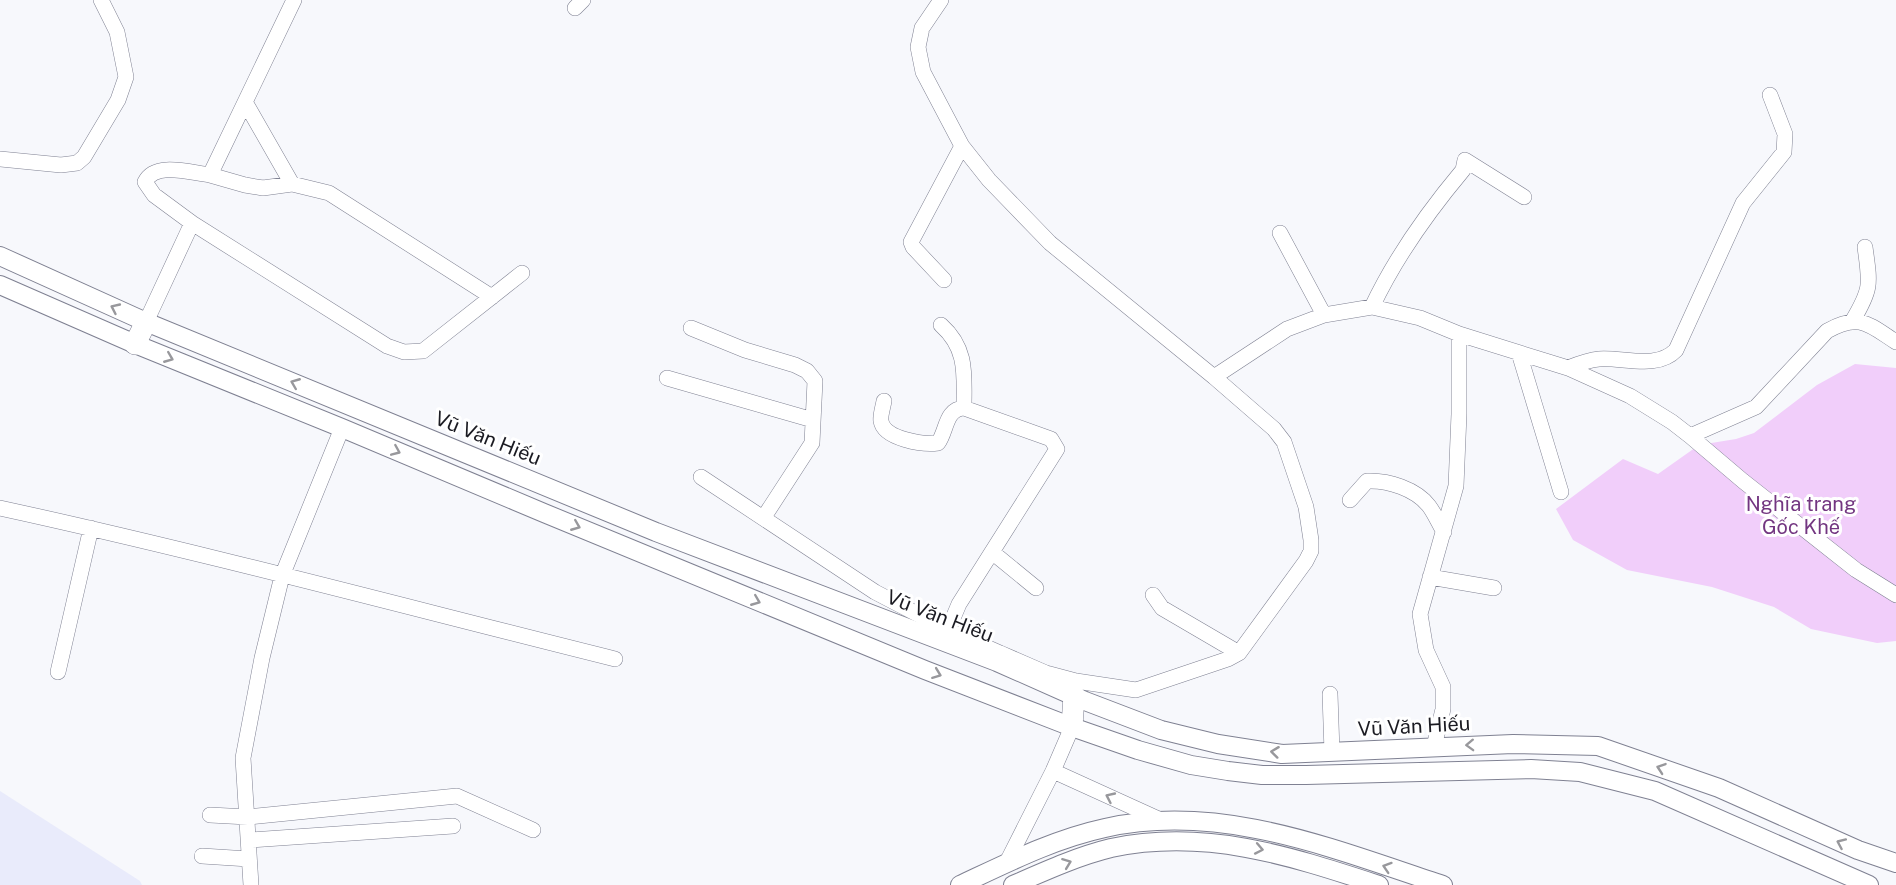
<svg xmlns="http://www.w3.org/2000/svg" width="1896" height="885" viewBox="0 0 1896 885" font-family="'Public Sans',sans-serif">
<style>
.built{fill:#e9ebfb}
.green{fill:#f1cefa}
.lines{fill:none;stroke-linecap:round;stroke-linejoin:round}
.minor-casing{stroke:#7f8192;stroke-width:16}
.major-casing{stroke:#7f8192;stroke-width:20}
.highway-casing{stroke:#7f8192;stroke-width:22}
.minor{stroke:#fff;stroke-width:15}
.major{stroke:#fff;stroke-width:18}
.highway{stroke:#fff;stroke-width:21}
.oneway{stroke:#98989c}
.labels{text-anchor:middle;stroke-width:6;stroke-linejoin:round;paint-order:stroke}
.street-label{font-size:20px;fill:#1b1b22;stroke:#fff}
.park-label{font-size:20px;fill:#733681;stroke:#fff}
</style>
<rect width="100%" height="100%" fill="#f7f8fc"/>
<path class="built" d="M 0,791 L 140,881 L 142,885 L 0,885 Z"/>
<path class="green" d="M 1855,364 L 1896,368 L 1896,641 L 1877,643 L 1811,629 L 1774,607 L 1712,587 L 1627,570 L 1573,540 L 1556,509 L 1623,459 L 1658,474 L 1699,445 L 1736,439 L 1754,433 L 1817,385 Z"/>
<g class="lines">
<defs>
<path id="minor" d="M 294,0 L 210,175 L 245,185 L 263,188 L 292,184 L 329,193 L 492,297
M 941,0 L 922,28 L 918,47 L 923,72 L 962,146 L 989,180 L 1050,243 L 1214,377 L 1274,429 L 1284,442 L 1306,507 L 1311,540 L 1311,551 L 1306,561 L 1239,653 L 1228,659 L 1136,690 L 1076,681 L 1046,673 L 1000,653
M 575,8 L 583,0
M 245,102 L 292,184
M 0,159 L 61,165 L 77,163 L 84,157 L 118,100 L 126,77 L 117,32 L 101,0
M 192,223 L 387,346 L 404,352 L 423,351 L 522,273
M 1280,233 L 1324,315
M 944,280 L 913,247 L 911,242 L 962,146
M 1372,307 C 1396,256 1427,213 1463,170 L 1465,160 L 1524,197
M 1853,320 C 1872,288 1870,284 1865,247
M 146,322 L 192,223 L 154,195 L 145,182 C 155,161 191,173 210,175
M 941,325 C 968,349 964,375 964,408
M 691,328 L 745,350 L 795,365 L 807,371 L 815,381 L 812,443 L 764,517
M 1519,353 L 1561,492
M 1568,368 C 1578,364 1588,360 1599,359 C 1623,357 1657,370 1676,350 L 1743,203 L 1784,152 L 1785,134 L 1770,95
M 1214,377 L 1287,329 L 1324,315 L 1372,307 L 1420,318 L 1459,334 L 1568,368 L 1630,396 L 1672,422 L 1690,436 L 1756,407 L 1827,331 C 1860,313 1868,324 1896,342
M 667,378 L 813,420
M 884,401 C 883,407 880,416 881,421 C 884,439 923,445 938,443 C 947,431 945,409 964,408 L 1051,439 L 1057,449 L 959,604 L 948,630
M 1690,436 L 1743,481 L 1856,570 L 1896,595
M 701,477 L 875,592 L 948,630 L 1000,653 L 997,662
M 1350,500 L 1367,481 C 1388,480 1416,489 1429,506 C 1435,514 1439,524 1444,532
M 0,508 C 206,553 410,608 615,659
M 992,552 L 1036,588
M 1430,577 L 1494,588
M 1153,595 L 1162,608 L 1239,653
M 58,672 L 91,528
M 1330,694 L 1332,752
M 1434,747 L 1443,709 L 1443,687 L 1426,650 L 1420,614 L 1456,486 L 1459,414 L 1459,334
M 1053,771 L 1163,821
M 210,815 L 248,817 L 457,796 L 533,830
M 249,840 L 453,826
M 202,856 L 249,859
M 1006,864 L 1053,771 L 1072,727
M 251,885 L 243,758 L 262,658 L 282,576 L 342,428"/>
<path id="major" d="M 0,256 L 146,322 L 656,532 L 997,662 L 1085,701 L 1161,730 L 1218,744 L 1282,754 L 1513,744 L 1598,746 L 1719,788 L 1858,850 L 1896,863
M 0,285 L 135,344 L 342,428 L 544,513 L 925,670 L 1072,727 L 1138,750 L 1191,765 L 1228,771 L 1262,775 L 1306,775 L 1531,769 L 1580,772 L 1655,791 L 1869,885
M 960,885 C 1007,863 1054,839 1105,828 C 1221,802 1333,849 1443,885
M 1013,885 C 1045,871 1078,856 1111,848 C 1206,828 1290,856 1379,885"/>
<path id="highway" d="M 135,344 L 146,322
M 1072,727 L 1074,695"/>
</defs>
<use href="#minor" class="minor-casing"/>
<use href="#major" class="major-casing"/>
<use href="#highway" class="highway-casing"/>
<use href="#minor" class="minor"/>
<use href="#major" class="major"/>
<use href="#highway" class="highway"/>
</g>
<defs><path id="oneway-chevron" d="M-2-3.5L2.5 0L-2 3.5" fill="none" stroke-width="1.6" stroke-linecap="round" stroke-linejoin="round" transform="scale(1.5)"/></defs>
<g class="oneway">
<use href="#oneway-chevron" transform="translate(115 308) rotate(-155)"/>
<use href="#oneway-chevron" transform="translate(169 358) rotate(22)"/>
<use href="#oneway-chevron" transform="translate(295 383) rotate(-158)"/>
<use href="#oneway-chevron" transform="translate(396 451) rotate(23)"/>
<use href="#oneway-chevron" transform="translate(576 526) rotate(22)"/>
<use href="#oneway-chevron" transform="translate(756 601) rotate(22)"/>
<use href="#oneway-chevron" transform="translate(937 674) rotate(21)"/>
<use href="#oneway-chevron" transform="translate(1470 745) rotate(178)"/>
<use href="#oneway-chevron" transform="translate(1275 752) rotate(-173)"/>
<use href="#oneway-chevron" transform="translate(1661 768) rotate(-161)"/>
<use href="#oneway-chevron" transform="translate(1110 797) rotate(-155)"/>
<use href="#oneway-chevron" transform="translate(1841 843) rotate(-156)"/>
<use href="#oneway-chevron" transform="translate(1259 849) rotate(11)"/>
<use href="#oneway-chevron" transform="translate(1067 863) rotate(-21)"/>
<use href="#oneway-chevron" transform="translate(1387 867) rotate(-162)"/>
</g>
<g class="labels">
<g class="street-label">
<text transform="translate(488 438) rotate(22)" y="7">Vũ Văn Hiếu</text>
<text transform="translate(940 616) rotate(21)" y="7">Vũ Văn Hiếu</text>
<text transform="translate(1414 726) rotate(-3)" y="7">Vũ Văn Hiếu</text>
</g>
<g class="park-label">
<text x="1801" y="511">Nghĩa trang<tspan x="1801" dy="23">Gốc Khế</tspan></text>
</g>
</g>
</svg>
